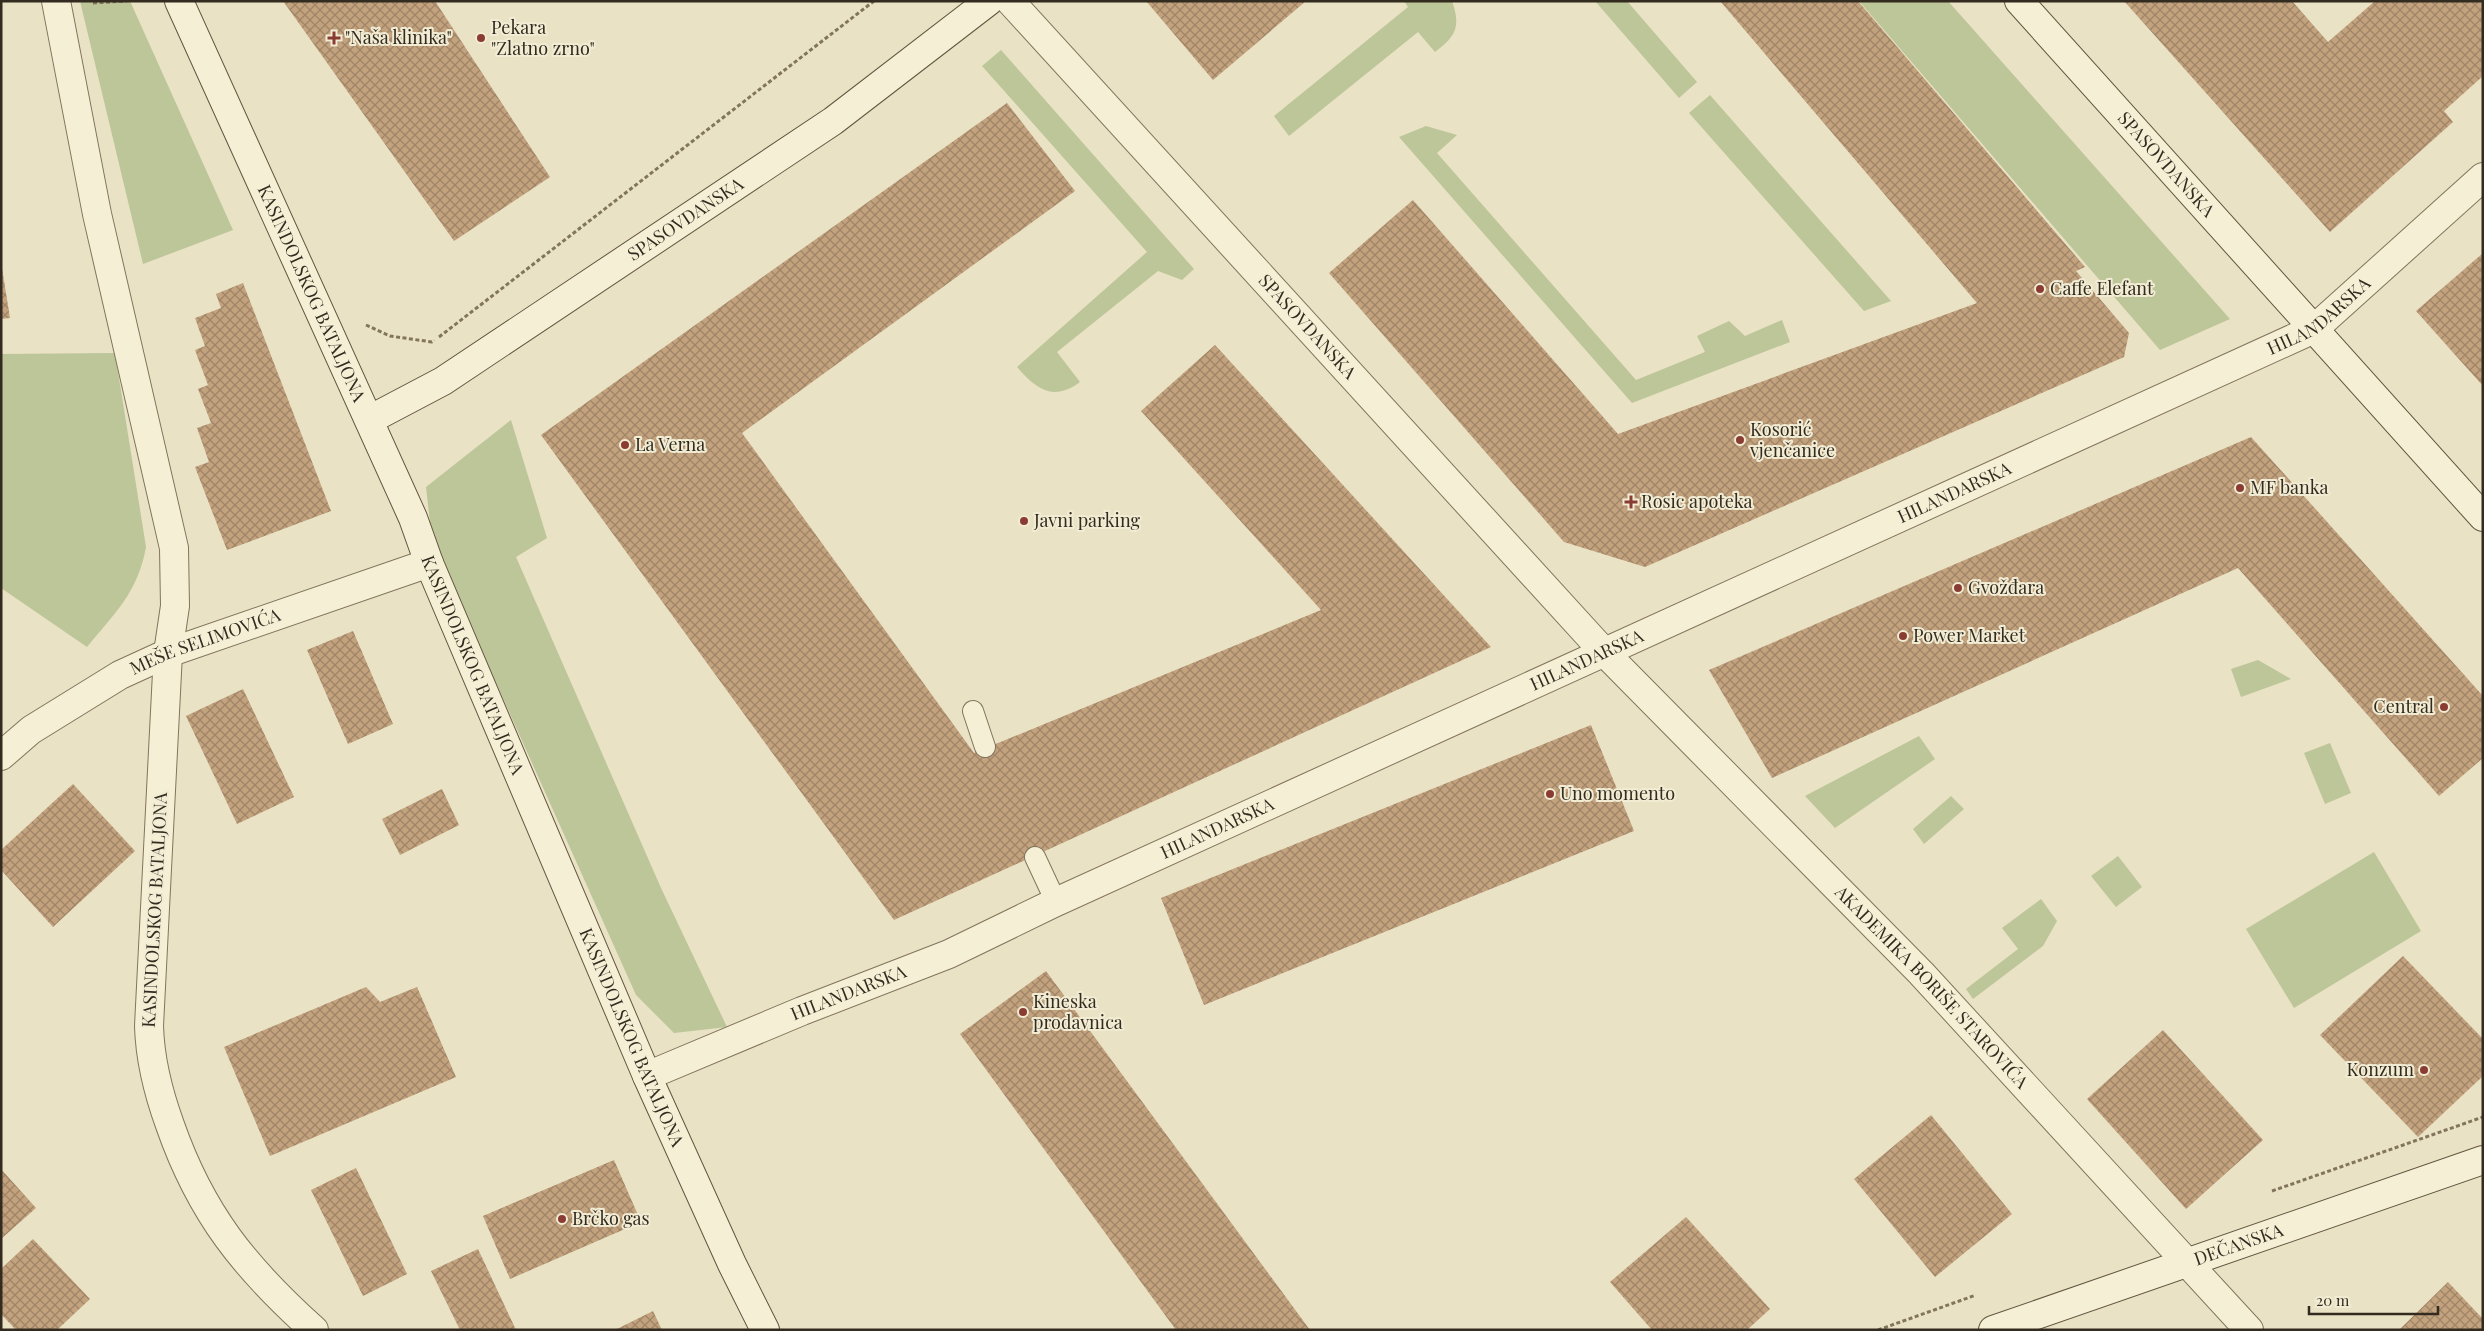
<svg xmlns="http://www.w3.org/2000/svg" width="2484" height="1331" viewBox="0 0 2484 1331" font-family="'Playfair Display',serif">
<style>
.green{fill:#bcc699}
.building{fill:url(#building-cross-hatch)}
.lines{fill:none;stroke-linecap:round;stroke-linejoin:round}
.lane-casing{stroke:#82745d;stroke-width:22}
.street-casing{stroke:#82745d;stroke-width:30}
.secondary-casing{stroke:#635540;stroke-width:30}
.path{stroke:#82745d;stroke-width:3;stroke-dasharray:4 2.5;stroke-linecap:butt}
.lane{stroke:#f5efd6;stroke-width:20}
.street{stroke:#f5efd6;stroke-width:28}
.secondary{stroke:#f5efd6;stroke-width:28}
.poi-dot{fill:#8a3c33;stroke:#f1ecd3;stroke-width:2}
.labels{text-anchor:middle;stroke-width:4;stroke-linejoin:round;paint-order:stroke}
.poi-label{font-size:18px;fill:#332b1f;stroke:#f1ecd3;text-anchor:start}
.street-label{font-size:18px;fill:#332b1f;stroke:#f1ecd3}
</style>
<defs>
<pattern id="building-cross-hatch" width="8" height="8" patternUnits="userSpaceOnUse" patternTransform="scale(1.25)"><rect width="8" height="8" fill="#c3a27e"/><path d="M0 0l8 8M0 8l8-8" fill="none" stroke="#9f8467"/></pattern>
</defs>
<rect width="100%" height="100%" fill="#e9e2c4"/>
<path class="green" d="M 80,1 L 130,1 L 233,230 L 143,264 Z
M 1404,1 L 1452,1 C 1461,27 1456,36 1435,52 L 1418,32 L 1289,136 L 1274,116 L 1408,7 Z
M 1595,1 L 1627,1 L 1697,82 L 1679,98 Z
M 1859,1 L 1948,1 L 2230,319 L 2160,350 Z
M 1001,50 L 1194,269 L 1182,280 L 1158,271 L 1057,352 L 1080,382 C 1053,402 1036,389 1017,367 L 1147,252 L 982,66 Z
M 1710,95 L 1891,301 L 1864,311 L 1689,113 Z
M 1426,126 L 1457,135 L 1437,153 L 1636,380 L 1705,352 L 1697,336 L 1729,321 L 1745,336 L 1782,320 L 1790,342 L 1632,403 L 1399,137 Z
M 115,353 L 146,547 C 138,592 115,613 87,647 L 1,588 L 1,354 Z
M 511,420 L 547,538 L 516,557 L 661,888 L 727,1027 L 674,1033 L 636,995 L 432,540 L 426,487 Z
M 2258,660 L 2291,679 L 2241,697 L 2231,669 Z
M 1919,736 L 1935,759 L 1835,828 L 1805,796 Z
M 2330,743 L 2351,793 L 2325,804 L 2304,753 Z
M 1951,796 L 1964,809 L 1924,844 L 1913,829 Z
M 2374,852 L 2421,931 L 2294,1008 L 2246,929 Z
M 2118,856 L 2142,887 L 2116,907 L 2091,876 Z
M 2041,899 L 2057,921 L 2043,946 L 1973,999 L 1966,989 L 2018,949 L 2002,928 Z"/>
<path class="building" d="M 283,1 L 435,1 L 550,177 L 454,241 Z
M 1146,1 L 1306,1 L 1213,80 Z
M 1720,1 L 1858,1 L 2085,267 L 2076,271 L 2129,333 L 2124,357 L 1645,567 L 1564,542 L 1329,273 L 1413,200 L 1618,434 L 1977,303 Z
M 2124,1 L 2292,1 L 2328,42 L 2375,1 L 2483,1 L 2483,76 L 2444,111 L 2453,122 L 2330,232 Z
M 1007,103 L 1075,191 L 742,433 L 974,753 L 1321,610 L 1141,411 L 1215,345 L 1491,647 L 894,920 L 541,435 Z
M 2483,253 L 2483,386 L 2416,311 Z
M 1,262 L 10,318 L 1,319 Z
M 243,283 L 331,511 L 227,550 L 195,467 L 209,462 L 197,428 L 211,423 L 198,389 L 208,385 L 195,350 L 205,346 L 195,318 L 221,308 L 216,294 Z
M 2251,437 L 2483,696 L 2483,758 L 2439,796 L 2238,568 L 1772,778 L 1709,670 Z
M 353,631 L 393,724 L 348,744 L 307,650 Z
M 243,689 L 294,797 L 237,824 L 186,716 Z
M 1591,725 L 1634,831 L 1204,1005 L 1161,898 Z
M 73,784 L 135,851 L 53,927 L 1,870 L 1,850 Z
M 442,789 L 459,825 L 400,855 L 382,819 Z
M 2403,956 L 2483,1039 L 2483,1076 L 2418,1137 L 2320,1035 Z
M 1046,971 L 1310,1330 L 1176,1330 L 960,1034 Z
M 366,987 L 380,1002 L 417,987 L 456,1077 L 270,1156 L 224,1047 Z
M 2163,1030 L 2263,1140 L 2186,1209 L 2087,1099 Z
M 1931,1115 L 2012,1214 L 1935,1277 L 1854,1179 Z
M 614,1160 L 641,1222 L 510,1279 L 483,1216 Z
M 356,1168 L 407,1274 L 363,1296 L 311,1190 Z
M 1,1169 L 36,1208 L 1,1239 Z
M 1686,1217 L 1770,1309 L 1747,1330 L 1652,1330 L 1610,1282 Z
M 33,1239 L 90,1299 L 57,1330 L 16,1330 L 1,1314 L 1,1269 Z
M 478,1249 L 516,1330 L 460,1330 L 431,1271 Z
M 2448,1282 L 2483,1319 L 2483,1330 L 2399,1330 Z
M 653,1311 L 662,1330 L 615,1330 Z"/>
<g class="lines">
<defs>
<path id="lane" d="M 973,711 L 985,747
M 1035,857 L 1056,902"/>
<g id="street">
<path d="M 56,1 L 97,214 L 174,548 L 175,606 L 168,653 L 149,1026 C 150,1061 158,1092 170,1125 C 201,1214 245,1268 314,1330"/>
<path id="s1" d="M 1010,1 L 1604,652 L 1921,973 L 2249,1330"/>
<path id="s2" d="M 1,756 L 31,730 L 120,675 L 168,653 L 429,563"/>
<path id="s3" d="M 647,1076 L 802,1011 L 949,954 L 1056,902 L 2314,329 L 2483,177"/>
</g>
<g id="secondary">
<path id="s4" d="M 179,1 L 413,518 L 429,563 L 647,1076 L 732,1264 L 765,1330"/>
<path id="s5" d="M 2019,1 L 2483,517"/>
<path id="s6" d="M 369,420 L 443,381 L 833,121 L 989,1"/>
<path id="s7" d="M 1993,1330 L 2483,1160"/>
</g>
</defs>
<use href="#lane" class="lane-casing"/>
<use href="#street" class="street-casing"/>
<use href="#secondary" class="secondary-casing"/>
<path class="path" d="M 93,3 L 127,1
M 366,325 L 390,336 L 432,342 L 434,340
M 439,337 L 874,1
M 2272,1191 L 2483,1117
M 1878,1330 L 1976,1295"/>
<use href="#lane" class="lane"/>
<use href="#street" class="street"/>
<use href="#secondary" class="secondary"/>
</g>
<g class="poi-dot">
<path d="M331.5 30.5h5v5h5v5h-5v5h-5v-5h-5v-5h5z"/>
<circle cx="481" cy="38" r="5"/>
<circle cx="2040" cy="289" r="5"/>
<circle cx="1740" cy="440" r="5"/>
<circle cx="625" cy="445" r="5"/>
<circle cx="2240" cy="488" r="5"/>
<path d="M1628.5 494.5h5v5h5v5h-5v5h-5v-5h-5v-5h5z"/>
<circle cx="1024" cy="521" r="5"/>
<circle cx="1958" cy="588" r="5"/>
<circle cx="1903" cy="636" r="5"/>
<circle cx="2444" cy="707" r="5"/>
<circle cx="1550" cy="794" r="5"/>
<circle cx="1023" cy="1012" r="5"/>
<circle cx="2424" cy="1070" r="5"/>
<circle cx="562" cy="1219" r="5"/>
</g>
<g class="labels">
<g class="poi-label">
<text x="491" y="34">Pekara<tspan x="491" dy="21">"Zlatno zrno"</tspan></text>
<text x="345" y="44">"Naša klinika"</text>
<text x="2050" y="295">Caffe Elefant</text>
<text x="1750" y="436">Kosorić<tspan x="1750" dy="21">vjenčanice</tspan></text>
<text x="635" y="451">La Verna</text>
<text x="2250" y="494">MF banka</text>
<text x="1641" y="508">Rosic apoteka</text>
<text x="1034" y="527">Javni parking</text>
<text x="1968" y="594">Gvožđara</text>
<text x="1913" y="642">Power Market</text>
<text x="2434" y="713" text-anchor="end">Central</text>
<text x="1560" y="800">Uno momento</text>
<text x="1033" y="1008">Kineska<tspan x="1033" dy="21">prodavnica</tspan></text>
<text x="2414" y="1076" text-anchor="end">Konzum</text>
<text x="572" y="1225">Brčko gas</text>
</g>
<g class="street-label">
<text dy="6" stroke="none"><textPath href="#s5" startOffset="220">SPASOVDANSKA</textPath></text>
<text dy="6" stroke="none"><textPath href="#s6" startOffset="375">SPASOVDANSKA</textPath></text>
<text dy="6" stroke="none"><textPath href="#s4" startOffset="321">KASINDOLSKOG BATALJONA</textPath></text>
<text dy="6" stroke="none"><textPath href="#s3" startOffset="1838">HILANDARSKA</textPath></text>
<text dy="6" stroke="none"><textPath href="#s1" startOffset="441">SPASOVDANSKA</textPath></text>
<text dy="6" stroke="none"><textPath href="#s3" startOffset="1432">HILANDARSKA</textPath></text>
<text dy="6" stroke="none"><textPath href="#s2" startOffset="236">MEŠE SELIMOVIĆA</textPath></text>
<text dy="6" stroke="none"><textPath href="#s3" startOffset="1028">HILANDARSKA</textPath></text>
<text dy="6" stroke="none"><textPath href="#s4" startOffset="726">KASINDOLSKOG BATALJONA</textPath></text>
<text dy="6" stroke="none"><textPath href="#s3" startOffset="622">HILANDARSKA</textPath></text>
<text transform="translate(155 910) rotate(-87)" y="6">KASINDOLSKOG BATALJONA</text>
<text dy="6" stroke="none"><textPath href="#s1" startOffset="1350">AKADEMIKA BORIŠE STAROVIĆA</textPath></text>
<text dy="6" stroke="none"><textPath href="#s3" startOffset="218">HILANDARSKA</textPath></text>
<text dy="6" stroke="none"><textPath href="#s4" startOffset="1131">KASINDOLSKOG BATALJONA</textPath></text>
<text dy="6" stroke="none"><textPath href="#s7" startOffset="260">DEČANSKA</textPath></text>
</g>
</g>
<rect width="2484" height="1331" fill="none" stroke="#332b1f" stroke-width="5"/>
<path d="M2309 1306v8h129v-8" fill="none" stroke="#332b1f" stroke-width="2.5"/>
<text x="2316" y="1306" font-size="15" fill="#332b1f" stroke="#f1ecd3" stroke-width="4" paint-order="stroke">20 m</text>
</svg>
